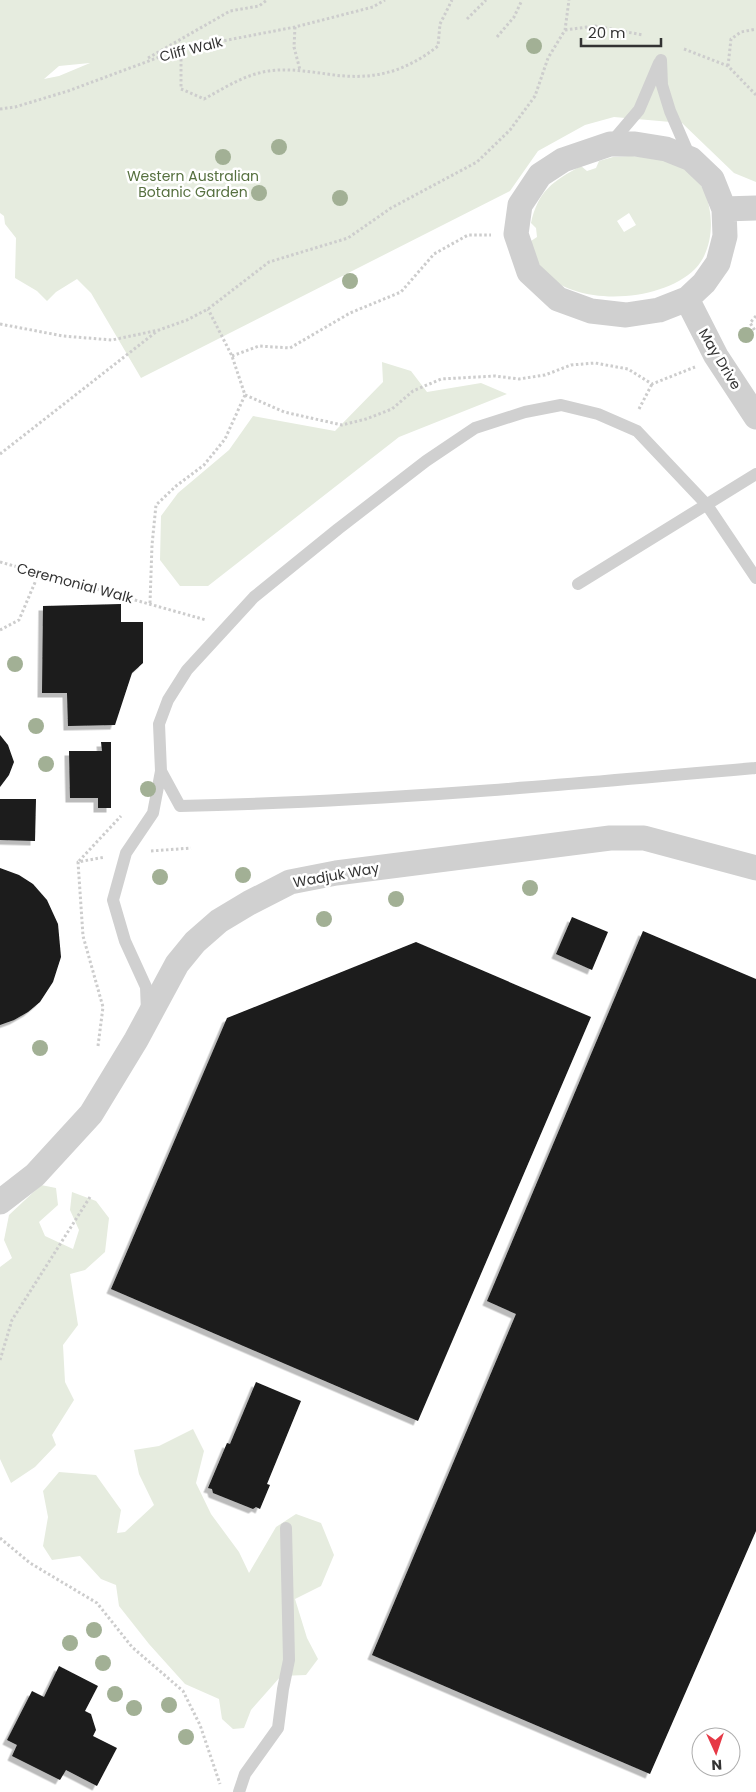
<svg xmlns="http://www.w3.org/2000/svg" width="756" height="1792" viewBox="0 0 756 1792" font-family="Poppins,sans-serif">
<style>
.green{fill:#e6ecdf;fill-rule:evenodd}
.building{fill:#1a1a1a;filter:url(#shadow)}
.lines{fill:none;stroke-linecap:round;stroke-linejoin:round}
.path{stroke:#cdcdcd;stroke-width:3;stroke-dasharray:2.5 2.5;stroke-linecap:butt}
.service{stroke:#d0d0d0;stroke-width:12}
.minor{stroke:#d0d0d0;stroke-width:25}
.tree{fill:#a2b095}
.labels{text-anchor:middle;stroke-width:5;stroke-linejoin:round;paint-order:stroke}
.street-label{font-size:14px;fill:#333;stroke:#fff}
.park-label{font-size:14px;fill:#56703f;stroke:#fff}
</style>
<defs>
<filter id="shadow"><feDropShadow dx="-4.5" dy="4.5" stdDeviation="0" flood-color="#0004"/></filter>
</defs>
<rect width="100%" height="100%" fill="#fff"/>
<path class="green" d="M 0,0 L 756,0 L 756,182 L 734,173 L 682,123 L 614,117 L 585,125 L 538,151 L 510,191 L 141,378 L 91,293 L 77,279 L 56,292 L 47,301 L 37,291 L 15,278 L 16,238 L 5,224 L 4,216 L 0,213 ZM 90,63 L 59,76 L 44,79 L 59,66 Z
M 629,156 C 643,156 671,160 684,168 C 715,185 720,244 695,269 C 662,302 577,308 544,272 C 537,263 534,252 531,241 L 537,237 L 536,228 L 531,223 C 538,191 553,181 581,166 L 587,171 L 596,168 L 599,161 L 613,157 ZM 629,213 L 636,225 L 624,232 L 617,221 Z
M 382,362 L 411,371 L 427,392 L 481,383 L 507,394 L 399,437 L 208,586 L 180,586 L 160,560 L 161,516 L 178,493 L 229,450 L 253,416 L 335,431 L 383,382 Z
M 41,1185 L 56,1188 L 58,1205 L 39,1222 L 45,1236 L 73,1249 L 79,1230 L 70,1210 L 72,1192 L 96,1201 L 109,1218 L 105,1252 L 85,1270 L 70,1274 L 78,1325 L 63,1345 L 65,1382 L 74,1400 L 52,1435 L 56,1445 L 35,1467 L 11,1483 L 0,1459 L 0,1267 L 12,1258 L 4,1240 L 9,1215 Z
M 193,1429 L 204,1451 L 196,1483 L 211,1514 L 239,1552 L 249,1573 L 276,1527 L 296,1514 L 321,1523 L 334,1555 L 321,1586 L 295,1599 L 307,1638 L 318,1659 L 306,1675 L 281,1676 L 251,1710 L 244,1728 L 233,1729 L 222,1719 L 219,1699 L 185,1684 L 149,1644 L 119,1606 L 116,1585 L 101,1579 L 80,1556 L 52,1560 L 43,1546 L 48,1517 L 43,1491 L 59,1472 L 96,1475 L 121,1510 L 117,1533 L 125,1532 L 154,1505 L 139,1474 L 134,1450 L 159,1446 Z"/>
<path class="building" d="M 121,604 L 121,622 L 143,622 L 143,663 L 132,673 L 115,725 L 68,726 L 67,693 L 42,693 L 43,606 Z
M 0,735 L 8,745 L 14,762 L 9,775 L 0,787 Z
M 101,742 L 111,742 L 111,808 L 98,808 L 98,798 L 70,798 L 69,751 L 102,751 Z
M 0,799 L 36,799 L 35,841 L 0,840 Z
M 0,868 L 19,875 L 33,884 L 47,900 L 58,924 L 61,957 L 53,982 L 40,1002 L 28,1012 L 14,1020 L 0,1025 Z
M 572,917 L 608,932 L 592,970 L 556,954 Z
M 643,931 L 756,979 L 756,1531 L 650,1774 L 372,1655 L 516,1314 L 487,1301 Z
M 416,942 L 591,1017 L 418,1421 L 111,1289 L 227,1018 Z
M 256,1382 L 301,1401 L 267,1484 L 270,1485 L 260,1509 L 256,1507 L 253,1509 L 213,1493 L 212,1489 L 208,1488 L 227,1443 L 230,1444 Z
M 59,1666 L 98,1686 L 85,1711 L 91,1714 L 96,1730 L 93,1736 L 117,1748 L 97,1786 L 66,1770 L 60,1780 L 12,1756 L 17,1745 L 7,1740 L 32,1691 L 44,1697 Z"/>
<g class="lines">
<path class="path" d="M 467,19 L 486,0
M 295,27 L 294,47 L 300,70
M 565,30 L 595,26 L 643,35
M 497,37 L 514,17 L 522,0
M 181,49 L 181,89 L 204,99 C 221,90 239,78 259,73 C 281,67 305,71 327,74 C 371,81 404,73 438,46 L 440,24 L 452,0
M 684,49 L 728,66 L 756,95
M 148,58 L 230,11 L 259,6 L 267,0
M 728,66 L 731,39 L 741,32 L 756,29
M 0,109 L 15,107 L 68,91 L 181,49 L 295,27 L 373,7 L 385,0
M 756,316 L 750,323 L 756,332
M 0,324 L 63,336 L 112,340 L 159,330 L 187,320 L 208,309 L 269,262 L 348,238 L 391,208 L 477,162 L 510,130 L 535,96 L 548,58 L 565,30 L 569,0
M 232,356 L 259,346 L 290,348 L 350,313 L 401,292 L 434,254 L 468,235 L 491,235
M 245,395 L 284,412 L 342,425 L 366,419 L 392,409 L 413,391 L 441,379 L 495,376 L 519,379 L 545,375 L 571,365 L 595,363 L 628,369 L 652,384 L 695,367
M 639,409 L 652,384
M 0,454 L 156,332
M 0,562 L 206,620
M 150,603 L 152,545 L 156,505 L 176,486 L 204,465 L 225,439 L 245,395 L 232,356 L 208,309
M 0,630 L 19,620 L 39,573
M 151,851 L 191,848
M 79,861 L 121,816
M 98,1046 L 103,1007 L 83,936 L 78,862 L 105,857
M 0,1360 L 12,1320 L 90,1197
M 0,1538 L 30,1563 L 97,1603 L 132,1647 L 183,1691 L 200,1725 L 220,1784"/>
<path class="service" d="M 661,60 L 662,85 L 670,111 L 690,157
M 610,144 L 639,110 L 659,63
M 578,584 L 756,474
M 161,771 L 180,806 C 373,802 564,785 756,768
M 147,1012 L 146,987 L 125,941 L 113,900 L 126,853 L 153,813 L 161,771 L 159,724 L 168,700 L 187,670 L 254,597 L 338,529 L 426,461 L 475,428 L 525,412 L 561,405 L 598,414 L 637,431 L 707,505 L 756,578
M 239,1792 L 245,1774 L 278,1728 L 283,1689 L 289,1660 L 286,1528"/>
<path class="minor" d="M 610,144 L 635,144 L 666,149 L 691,159 L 712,179 L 724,209 L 725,236 L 718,263 L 704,283 L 687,299 L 659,310 L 626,315 L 591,311 L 558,299 L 529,272 L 516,234 L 520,205 L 540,175 L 563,160 Z
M 724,209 L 756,208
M 687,299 L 716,356 L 756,417
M 0,1202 L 35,1175 L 91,1114 L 136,1040 L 177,964 L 195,942 L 219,921 L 249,903 L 290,882 L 336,873 L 610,838 L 644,838 L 756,868"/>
</g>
<g class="tree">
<circle cx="534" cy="46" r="8"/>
<circle cx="279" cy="147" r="8"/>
<circle cx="223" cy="157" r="8"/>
<circle cx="259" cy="193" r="8"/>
<circle cx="340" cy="198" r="8"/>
<circle cx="350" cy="281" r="8"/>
<circle cx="746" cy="335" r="8"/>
<circle cx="15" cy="664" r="8"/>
<circle cx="36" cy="726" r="8"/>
<circle cx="46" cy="764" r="8"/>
<circle cx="148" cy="789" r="8"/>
<circle cx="243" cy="875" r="8"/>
<circle cx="160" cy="877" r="8"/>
<circle cx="530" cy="888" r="8"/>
<circle cx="396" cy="899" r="8"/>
<circle cx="324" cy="919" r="8"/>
<circle cx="40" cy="1048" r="8"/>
<circle cx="94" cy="1630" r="8"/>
<circle cx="70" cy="1643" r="8"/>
<circle cx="103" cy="1663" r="8"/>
<circle cx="115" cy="1694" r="8"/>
<circle cx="169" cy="1705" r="8"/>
<circle cx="134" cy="1708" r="8"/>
<circle cx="186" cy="1737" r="8"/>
</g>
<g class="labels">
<g class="street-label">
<text transform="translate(191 49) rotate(-14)" y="5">Cliff Walk</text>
<text transform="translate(720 359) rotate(59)" y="5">May Drive</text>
<text transform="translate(75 583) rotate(15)" y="5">Ceremonial Walk</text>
<text transform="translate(336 875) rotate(-10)" y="5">Wadjuk Way</text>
</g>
<g class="park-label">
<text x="193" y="181">Western Australian<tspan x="193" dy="16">Botanic Garden</tspan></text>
</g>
</g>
<g transform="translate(716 1752) rotate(177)"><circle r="24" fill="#ffffff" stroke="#adadad"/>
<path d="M0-4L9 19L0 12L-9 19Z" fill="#e63946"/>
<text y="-8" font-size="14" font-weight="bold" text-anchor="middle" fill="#333333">N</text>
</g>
<path d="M581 38v8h80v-8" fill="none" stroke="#333333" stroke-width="2.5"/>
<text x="588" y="38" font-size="15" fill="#333333" stroke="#ffffff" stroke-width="4" paint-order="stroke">20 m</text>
</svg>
